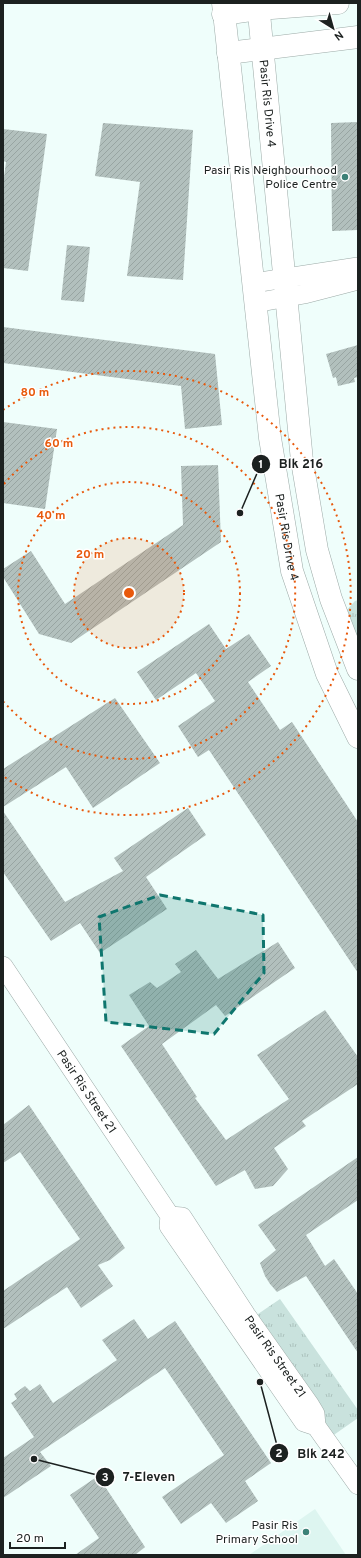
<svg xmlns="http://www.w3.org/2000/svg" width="361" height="1558" viewBox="0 0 361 1558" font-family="Overpass,sans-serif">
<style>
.built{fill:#ddf5f0}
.park{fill:url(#park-tufts)}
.building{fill:url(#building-hatch)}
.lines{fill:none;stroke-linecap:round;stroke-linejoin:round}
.street-casing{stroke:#9caaa7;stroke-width:20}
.secondary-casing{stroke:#9caaa7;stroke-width:23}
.primary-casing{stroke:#9caaa7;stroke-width:23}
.street{stroke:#fff;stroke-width:19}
.secondary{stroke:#fff;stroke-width:22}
.primary{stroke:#fff;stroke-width:22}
.marked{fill:#0f766e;fill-opacity:0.2;stroke:#0f766e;stroke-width:3;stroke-dasharray:8 5;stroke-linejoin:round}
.ring{fill:none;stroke:#e8590c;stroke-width:2;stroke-dasharray:2 4}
.poi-dot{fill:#3c8177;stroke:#fff;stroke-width:1.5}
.labels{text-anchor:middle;stroke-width:3;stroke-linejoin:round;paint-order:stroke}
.street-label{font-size:12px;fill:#1c2120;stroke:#fff}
.poi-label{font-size:12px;fill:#1c2120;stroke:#fff;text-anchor:end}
.centre{fill:#e8590c;stroke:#fff;stroke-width:2}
.ring-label{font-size:12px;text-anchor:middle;font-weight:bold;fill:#e8590c;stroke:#fff;stroke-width:3;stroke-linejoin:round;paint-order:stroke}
.leader{fill:none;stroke:#1c2120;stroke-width:1.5}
.callout-dot{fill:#1c2120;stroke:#fff;stroke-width:1.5}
.mark-label{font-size:12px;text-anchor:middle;font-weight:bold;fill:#fff}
.callout-label{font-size:13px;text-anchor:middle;font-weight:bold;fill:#1c2120;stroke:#fff;stroke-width:3;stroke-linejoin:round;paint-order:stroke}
</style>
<defs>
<pattern id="park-tufts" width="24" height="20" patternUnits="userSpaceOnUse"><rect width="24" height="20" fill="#c9e2dd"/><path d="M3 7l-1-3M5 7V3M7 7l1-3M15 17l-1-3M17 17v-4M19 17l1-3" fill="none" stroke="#acc2bd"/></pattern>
<pattern id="building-hatch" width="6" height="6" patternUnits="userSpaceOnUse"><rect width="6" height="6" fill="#b2c0bd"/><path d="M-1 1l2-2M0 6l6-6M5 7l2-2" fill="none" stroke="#98a5a2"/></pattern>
</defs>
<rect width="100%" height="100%" fill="#effefb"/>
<path class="built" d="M 315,1509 L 346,1555 L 249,1555 Z"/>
<path class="park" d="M 358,600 L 358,650 L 343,614 L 355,601 Z
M 280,1299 L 358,1410 L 358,1418 L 328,1439 L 245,1323 Z"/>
<path class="building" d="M 358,122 L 358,230 L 332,231 L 331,123 Z
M 103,123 L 193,130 L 183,280 L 127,276 L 140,182 L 95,176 Z
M 3,129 L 47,134 L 28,271 L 3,268 L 3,185 L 6,162 L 3,161 Z
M 67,245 L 90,247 L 84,302 L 61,300 Z
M 3,327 L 215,354 L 222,425 L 185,429 L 181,386 L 3,363 Z
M 358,345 L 358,377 L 354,378 L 355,382 L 338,386 L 336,377 L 333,378 L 326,354 Z
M 3,422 L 57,429 L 45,509 L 3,503 Z
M 218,465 L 221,542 L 71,643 L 39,634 L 3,577 L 3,569 L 31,551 L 65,604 L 183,525 L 181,466 Z
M 209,624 L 226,649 L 249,634 L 271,666 L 248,682 L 280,730 L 292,722 L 358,822 L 358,973 L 209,750 L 198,757 L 178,726 L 215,701 L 196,673 L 156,700 L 137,672 Z
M 115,698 L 160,763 L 93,808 L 66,767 L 3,807 L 3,769 Z
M 188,808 L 206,835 L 146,877 L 167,909 L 100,953 L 80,923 L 51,941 L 3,872 L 3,811 L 65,902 L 123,871 L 114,858 Z
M 278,942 L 295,968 L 225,1016 L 216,1005 L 162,1044 L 197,1097 L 195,1098 L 226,1140 L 289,1099 L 257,1055 L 325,1010 L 358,1057 L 358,1084 L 302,1121 L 306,1126 L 274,1148 L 288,1169 L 273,1186 L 255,1189 L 245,1170 L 216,1186 L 121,1046 L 149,1026 L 129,995 L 150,982 L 157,988 L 181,972 L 175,964 L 196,950 L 218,979 Z
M 29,1105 L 125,1248 L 110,1260 L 98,1265 L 113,1286 L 81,1308 L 67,1287 L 3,1329 L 3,1291 L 80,1239 L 20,1152 L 3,1163 L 3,1125 Z
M 358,1157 L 358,1200 L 306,1235 L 325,1266 L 334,1259 L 358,1294 L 358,1353 L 306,1276 L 277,1292 L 270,1284 L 265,1276 L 260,1263 L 276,1250 L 258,1225 Z
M 134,1319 L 148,1339 L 175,1321 L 271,1463 L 245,1481 L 258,1501 L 226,1523 L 211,1503 L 181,1524 L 162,1497 L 224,1455 L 165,1368 L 40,1452 L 51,1466 L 3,1498 L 3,1458 L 34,1437 L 11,1403 L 17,1399 L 14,1394 L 25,1386 L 30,1391 L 40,1384 L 53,1403 L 117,1360 L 102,1340 Z
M 98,1476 L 145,1547 L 135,1555 L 75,1555 L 99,1538 L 70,1495 Z"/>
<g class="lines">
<defs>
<g id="street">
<path d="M 253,283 L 358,267"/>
<path d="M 255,303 L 304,294 L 358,280"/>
<path id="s1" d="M 3,966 L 170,1216 L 169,1226 L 304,1422 L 316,1426 L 358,1485"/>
<path id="s2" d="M 170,1216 L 182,1217 L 246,1315 L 309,1404 L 315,1414 L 316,1426"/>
</g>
<g id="secondary">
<path id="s3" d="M 223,3 L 270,438 L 292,571 L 327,674 L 358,737"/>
<path id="s4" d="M 258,3 L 302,461 L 317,550 L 331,599 L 358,669"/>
</g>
<path id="primary" d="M 223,14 L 258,9 L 338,3
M 228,53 L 358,37"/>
</defs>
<use href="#street" class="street-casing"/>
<use href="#secondary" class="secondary-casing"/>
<use href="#primary" class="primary-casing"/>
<use href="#street" class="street"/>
<use href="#secondary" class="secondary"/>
<use href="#primary" class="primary"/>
</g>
<path class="marked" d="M 160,895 L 263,915 L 264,973 L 214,1034 L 106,1022 L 99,917 Z"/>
<circle cx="129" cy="593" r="55" fill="#e8590c" fill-opacity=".12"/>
<g class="ring">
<circle cx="129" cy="593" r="55"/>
<circle cx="129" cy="593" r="111"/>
<path d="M4 484A166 166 0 1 1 4 702"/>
<path d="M3 410A222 222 0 1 1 3 776"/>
</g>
<g class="poi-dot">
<circle cx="345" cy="177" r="4"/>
<circle cx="306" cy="1532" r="4"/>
</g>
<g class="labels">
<g class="street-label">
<text dy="4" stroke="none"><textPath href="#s4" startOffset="101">Pasir Ris Drive 4</textPath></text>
<text dy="4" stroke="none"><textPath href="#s3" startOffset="538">Pasir Ris Drive 4</textPath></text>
<text dy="4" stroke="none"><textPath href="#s1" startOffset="151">Pasir Ris Street 21</textPath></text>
<text dy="4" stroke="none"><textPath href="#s2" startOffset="180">Pasir Ris Street 21</textPath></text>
</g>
<g class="poi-label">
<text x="337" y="174">Pasir Ris Neighbourhood<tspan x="337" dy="14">Police Centre</tspan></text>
<text x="298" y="1529">Pasir Ris<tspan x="298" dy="14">Primary School</tspan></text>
</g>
</g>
<circle cx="129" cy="593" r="6" class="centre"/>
<g class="ring-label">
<text x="35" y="396">80 m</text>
<text x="59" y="447">60 m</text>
<text x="51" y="519">40 m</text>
<text x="90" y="558">20 m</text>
</g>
<path class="leader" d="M240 513L261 464M260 1382L279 1453M34 1459L105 1477"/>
<g class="callout-dot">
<circle cx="240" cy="513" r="4"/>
<circle cx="260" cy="1382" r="4"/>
<circle cx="34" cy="1459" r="4"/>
<circle cx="261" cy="464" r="10"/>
<circle cx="279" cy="1453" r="10"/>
<circle cx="105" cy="1477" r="10"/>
</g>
<g class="mark-label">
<text x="261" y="468">1</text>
<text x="279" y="1457">2</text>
<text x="105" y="1481">3</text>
</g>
<g class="callout-label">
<text x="301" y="468">Blk 216</text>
<text x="321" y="1458">Blk 242</text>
<text x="149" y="1481">7-Eleven</text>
</g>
<rect width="361" height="1558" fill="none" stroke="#1c2120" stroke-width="8"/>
<g transform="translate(333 28) rotate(143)" stroke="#ffffff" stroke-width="3" paint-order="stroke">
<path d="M0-3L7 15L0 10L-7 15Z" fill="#1c2120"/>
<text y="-6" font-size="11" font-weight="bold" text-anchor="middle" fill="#1c2120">N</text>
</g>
<path d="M10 1542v6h55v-6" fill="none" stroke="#1c2120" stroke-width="2"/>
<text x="16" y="1542" font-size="12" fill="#1c2120" stroke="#ffffff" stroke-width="3" paint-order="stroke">20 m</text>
</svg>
